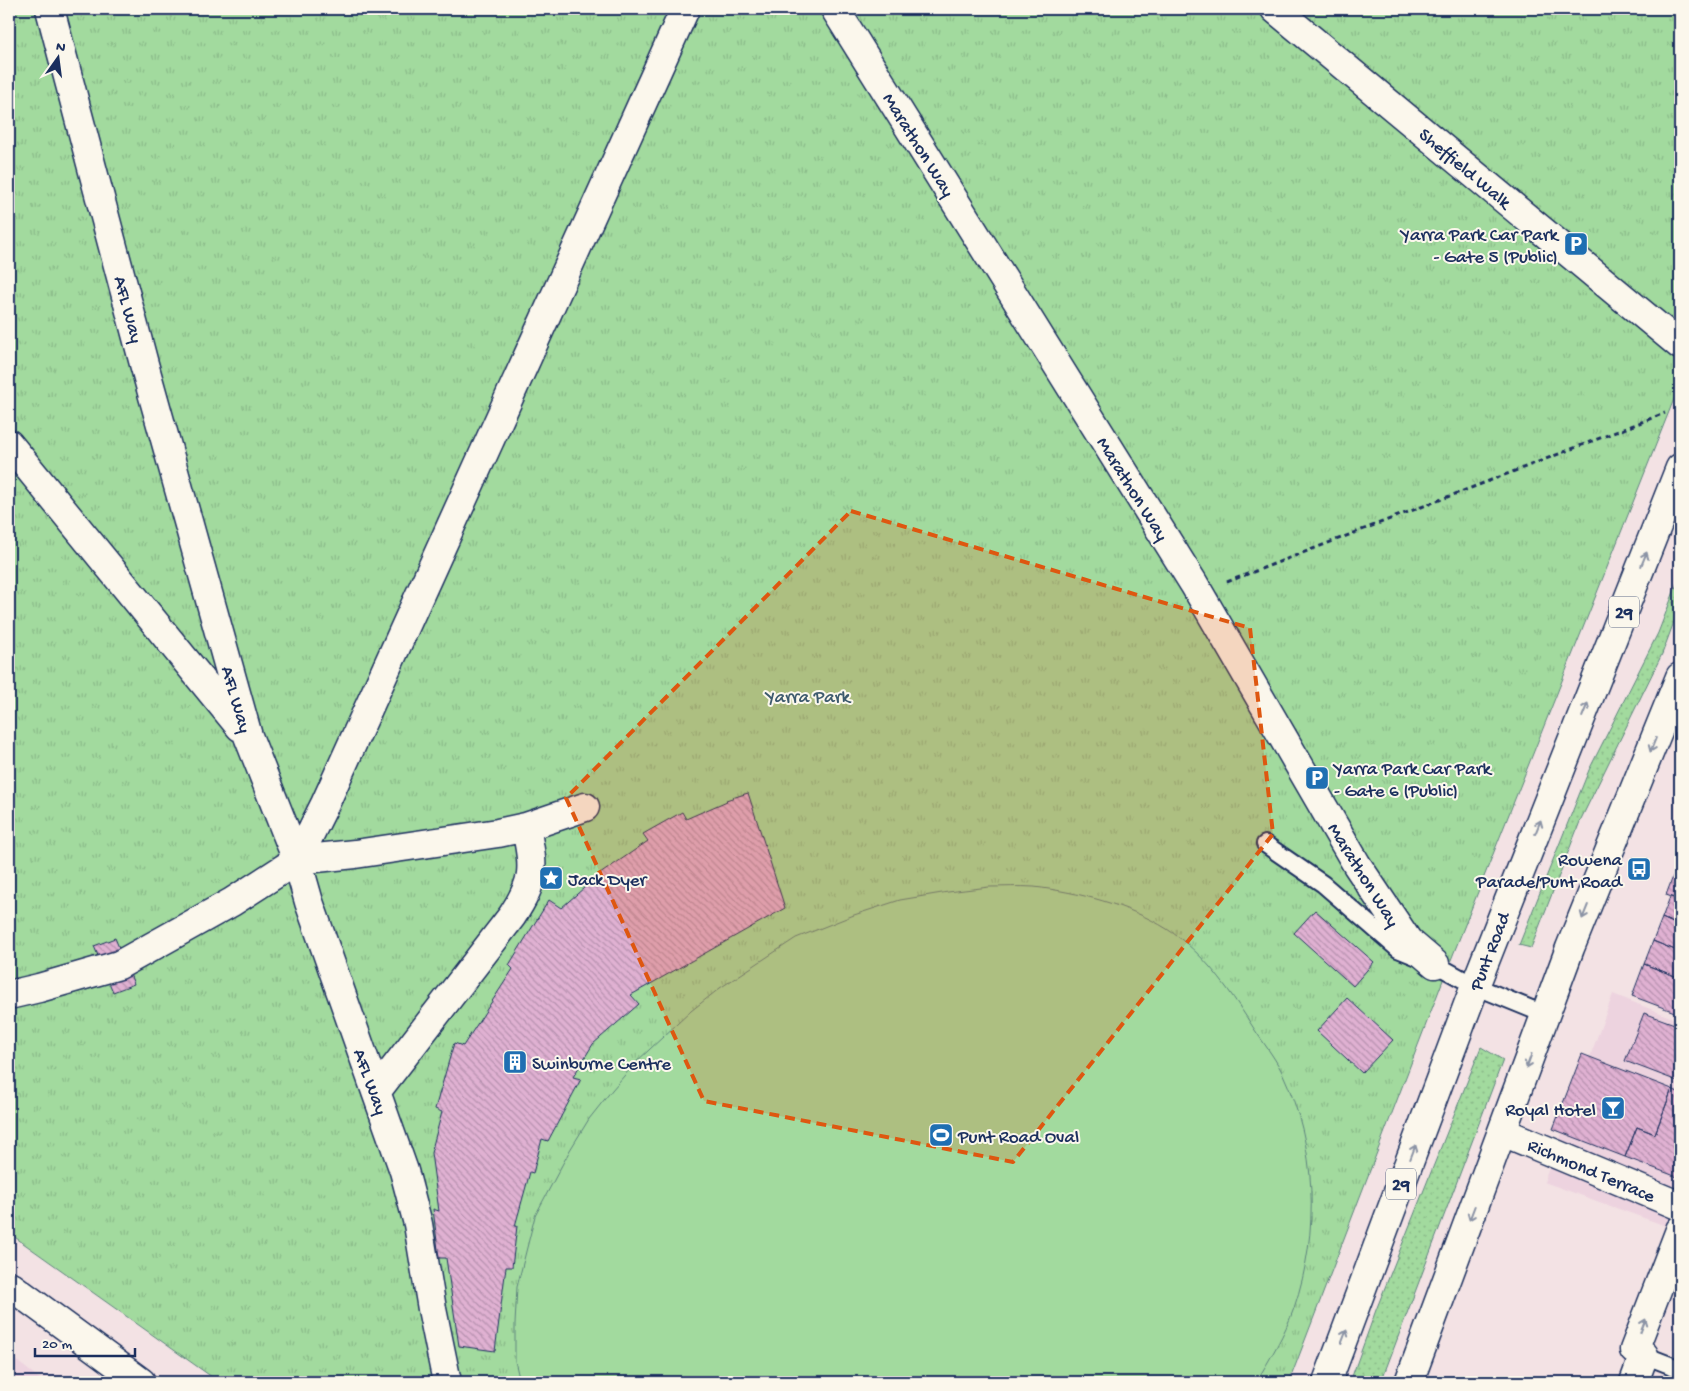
<svg xmlns="http://www.w3.org/2000/svg" width="1689" height="1391" viewBox="0 0 1689 1391" font-family="'Gochi Hand',sans-serif">
<style>
.built{fill:#edd3df}
.grass{fill:url(#grass-dots);stroke:#5e847e}
.park{fill:url(#park-tufts);stroke:#5e847e}
.pitch{fill:#a2da9e;stroke:#5e847e}
.building{fill:url(#building-back-hatch);stroke:#1b2f5e}
.lines{fill:none;stroke-linecap:round;stroke-linejoin:round}
.lane-casing{stroke:#1b2f5e;stroke-width:20}
.street-casing{stroke:#1b2f5e;stroke-width:31}
.primary-casing{stroke:#1b2f5e;stroke-width:31}
.highway-casing{stroke:#1b2f5e;stroke-width:31}
.path{stroke:#1b2f5e;stroke-width:3;stroke-dasharray:5 4;stroke-linecap:butt}
.lane{stroke:#fbf7ec;stroke-width:16}
.street{stroke:#fbf7ec;stroke-width:28}
.primary{stroke:#fbf7ec;stroke-width:28}
.highway{stroke:#fbf7ec;stroke-width:28}
.rail{stroke:#1b2f5e;stroke-width:4}
.oneway{stroke:#8b93a5}
.marked{fill:#de5710;fill-opacity:0.2;stroke:#de5710;stroke-width:4;stroke-dasharray:10 6;stroke-linejoin:round}
.labels{text-anchor:middle;stroke-width:4;stroke-linejoin:round;paint-order:stroke}
.shield{fill:#fbf7ec;stroke:#5e6b89;stroke-width:1}
.shield-label{font-size:18px;font-weight:bold;fill:#1b2f5e}
.street-label{font-size:19px;fill:#1b2f5e;stroke:#fbf7ec}
.poi-label{font-size:19px;fill:#1b2f5e;stroke:#fbf7ec;text-anchor:start}
.park-label{font-size:19px;fill:#3d5a6e;stroke:#fbf7ec}
</style>
<defs>
<pattern id="grass-dots" width="8" height="8" patternUnits="userSpaceOnUse" patternTransform="scale(1.25)"><rect width="8" height="8" fill="#a2da9e"/><path d="M2 2h.1M6 6h.1" fill="none" stroke="#8bbb8a" stroke-width="1.8" stroke-linecap="round"/></pattern>
<pattern id="park-tufts" width="24" height="20" patternUnits="userSpaceOnUse" patternTransform="scale(1.25)"><rect width="24" height="20" fill="#a2da9e"/><path d="M3 7l-1-3M5 7V3M7 7l1-3M15 17l-1-3M17 17v-4M19 17l1-3" fill="none" stroke="#8bbb8a"/></pattern>
<pattern id="building-back-hatch" width="6" height="6" patternUnits="userSpaceOnUse" patternTransform="scale(1.25)"><rect width="6" height="6" fill="#e0b1d2"/><path d="M-1 5l2 2M0 0l6 6M5-1l2 2" fill="none" stroke="#b590ae"/></pattern>
</defs>
<rect width="100%" height="100%" fill="#f3e2e4"/>
<filter id="ink" filterUnits="userSpaceOnUse"><feTurbulence type="fractalNoise" baseFrequency=".02" numOctaves="2"/><feDisplacementMap in="SourceGraphic" scale="10" xChannelSelector="R" yChannelSelector="G"/><feConvolveMatrix kernelMatrix="1 2 1 2 8 2 1 2 1" color-interpolation-filters="sRGB"/></filter>
<g filter="url(#ink)">
<path class="built" d="M 1613,994 L 1680,1021 L 1680,1231 L 1544,1182 Z
M 9,1355 L 44,1382 L 9,1382 Z"/>
<path class="grass" d="M 1680,576 L 1680,606 L 1662,654 L 1581,819 L 1531,948 L 1519,945 L 1589,770 L 1658,633 Z
M 1481,1047 L 1503,1060 L 1381,1382 L 1350,1382 L 1376,1310 Z"/>
<path class="park" d="M 9,9 L 1680,9 L 1680,384 L 1443,980 L 1289,1382 L 219,1382 L 9,1233 Z"/>
<path class="pitch" d="M 989,887 C 1004,887 1019,886 1034,887 C 1078,892 1129,905 1167,929 C 1204,953 1228,988 1251,1024 C 1261,1040 1274,1056 1282,1072 C 1317,1147 1320,1231 1294,1308 C 1285,1334 1270,1359 1256,1382 L 520,1382 L 515,1361 L 515,1324 L 517,1287 L 535,1216 L 570,1150 L 589,1119 L 612,1090 L 636,1062 L 691,1011 L 720,988 L 796,938 L 854,915 L 900,900 L 948,892 Z"/>
<path class="building" d="M 748,793 L 785,908 L 631,995 L 639,1004 L 593,1044 L 573,1077 L 581,1079 L 548,1141 L 542,1139 L 533,1173 L 530,1172 L 515,1226 L 517,1226 L 512,1267 L 506,1267 L 495,1351 L 459,1346 L 446,1258 L 439,1258 L 433,1209 L 439,1211 L 431,1153 L 442,1112 L 435,1109 L 454,1043 L 463,1046 L 513,969 L 509,965 L 549,900 L 561,908 L 600,874 L 648,841 L 643,834 L 682,812 L 686,819 L 727,801 L 726,800 Z
M 1680,858 L 1680,876 L 1674,874 Z
M 1674,874 L 1680,876 L 1680,900 L 1666,895 Z
M 1670,897 L 1680,900 L 1680,926 L 1662,918 Z
M 1315,910 L 1374,962 L 1353,986 L 1294,933 Z
M 1662,918 L 1680,926 L 1680,952 L 1653,941 Z
M 115,938 L 134,984 L 113,992 L 94,946 Z
M 1653,941 L 1680,952 L 1680,978 L 1644,964 Z
M 1644,964 L 1680,978 L 1678,986 L 1680,987 L 1680,1014 L 1632,996 Z
M 1347,998 L 1393,1040 L 1362,1073 L 1317,1031 Z
M 1644,1013 L 1680,1026 L 1680,1082 L 1625,1061 Z
M 1582,1054 L 1672,1089 L 1655,1134 L 1637,1127 L 1625,1157 L 1553,1129 Z
M 1672,1089 L 1680,1093 L 1680,1178 L 1625,1157 L 1637,1127 L 1655,1134 Z"/>
<g class="lines">
<defs>
<path id="lane" d="M 1265,844 L 1323,884 L 1398,949 L 1435,964 L 1475,986 L 1546,1015
M 1644,1355 L 1680,1369"/>
<path id="street" d="M 50,9 L 144,364 L 248,736 L 297,860 L 309,902 L 404,1171 L 418,1224 L 432,1309 L 447,1382
M 835,9 L 1194,584 L 1357,865 L 1408,941 L 1435,964
M 1275,9 L 1680,345
M 9,444 L 240,727
M 297,860 L 325,804 L 685,9
M 9,995 L 39,988 L 119,965 L 232,902 L 297,860 L 355,854 L 498,833 L 526,827 L 585,807
M 376,1092 L 512,916 C 536,879 534,870 526,827
M 1503,1132 L 1680,1206
M 1634,1382 L 1644,1355 L 1634,1350 L 1680,1230"/>
<path id="primary" d="M 9,1285 L 141,1382"/>
<path id="highway" d="M 1327,1382 L 1475,986 L 1680,468
M 1409,1382 L 1570,948 L 1680,677"/>
</defs>
<use href="#lane" class="lane-casing"/>
<use href="#street" class="street-casing"/>
<use href="#primary" class="primary-casing"/>
<use href="#highway" class="highway-casing"/>
<path class="path" d="M 1227,582 L 1665,413"/>
<use href="#lane" class="lane"/>
<use href="#street" class="street"/>
<use href="#primary" class="primary"/>
<use href="#highway" class="highway"/>
<path class="rail" d="M 9,1381 L 10,1382"/>
</g>
<defs><path id="oneway-shaft" d="M-6 0H5M1.5-3L5.5 0L1.5 3" fill="none" stroke-width="1.6" stroke-linecap="round" stroke-linejoin="round" transform="scale(1.25)"/></defs>
<g class="oneway">
<use href="#oneway-shaft" transform="translate(1644 559) rotate(-68)"/>
<use href="#oneway-shaft" transform="translate(1585 710) rotate(-68)"/>
<use href="#oneway-shaft" transform="translate(1653 745) rotate(112)"/>
<use href="#oneway-shaft" transform="translate(1538 827) rotate(-68)"/>
<use href="#oneway-shaft" transform="translate(1585 912) rotate(112)"/>
<use href="#oneway-shaft" transform="translate(1529 1061) rotate(110)"/>
<use href="#oneway-shaft" transform="translate(1413 1152) rotate(-69)"/>
<use href="#oneway-shaft" transform="translate(1472 1213) rotate(111)"/>
<use href="#oneway-shaft" transform="translate(1643 1326) rotate(-69)"/>
<use href="#oneway-shaft" transform="translate(1344 1337) rotate(-69)"/>
</g>
</g>
<path class="marked" d="M 851,511 L 1250,628 L 1273,834 L 1013,1162 L 704,1101 L 566,798 Z"/>
<defs>
<symbol id="parking-square" viewBox="-11 -11 22 22"><rect x="-9" y="-9" width="18" height="18" rx="4" fill="#1f6fb2" stroke="#fbf7ec"/><path d="M-3.5-5.5H1a3.5 3.5 0 0 1 0 7H-1V5.5H-3.5ZM-1-3.4V-.6H.8a1.4 1.4 0 0 0 0-2.8Z" fill="#fff"/></symbol>
<symbol id="bus-square" viewBox="-11 -11 22 22"><rect x="-9" y="-9" width="18" height="18" rx="4" fill="#1f6fb2" stroke="#fbf7ec"/><path d="M-5-6H5V4H4V6H2V4H-2V6H-4V4H-5ZM-3.5-4V0h7V-4ZM-3.5 1.2v1.5H-2V1.2ZM2 1.2v1.5H3.5V1.2Z" fill="#fff"/></symbol>
<symbol id="sight-square" viewBox="-11 -11 22 22"><rect x="-9" y="-9" width="18" height="18" rx="4" fill="#1f6fb2" stroke="#fbf7ec"/><path d="M0-6L1.8-2.2L6-1.7L2.9 1.2L3.7 5.4L0 3.3L-3.7 5.4L-2.9 1.2L-6-1.7L-1.8-2.2Z" fill="#fff"/></symbol>
<symbol id="building-square" viewBox="-11 -11 22 22"><rect x="-9" y="-9" width="18" height="18" rx="4" fill="#1f6fb2" stroke="#fbf7ec"/><path d="M-4-6H4V6H1V3H-1V6H-4ZM-2.5-4.3h1.7v1.8h-1.7ZM.8-4.3h1.7v1.8H.8ZM-2.5-1h1.7V.8h-1.7ZM.8-1h1.7V.8H.8Z" fill="#fff"/></symbol>
<symbol id="bar-square" viewBox="-11 -11 22 22"><rect x="-9" y="-9" width="18" height="18" rx="4" fill="#1f6fb2" stroke="#fbf7ec"/><path d="M-6-5H6L.8 .8V4.5H3.5V6h-7V4.5H-.8V.8Z" fill="#fff"/></symbol>
<symbol id="stadium-square" viewBox="-11 -11 22 22"><rect x="-9" y="-9" width="18" height="18" rx="4" fill="#1f6fb2" stroke="#fbf7ec"/><path d="M0-5a6.5 5 0 1 0 0 10a6.5 5 0 1 0 0-10ZM-3.5-1.8h7v3.6h-7Z" fill="#fff"/></symbol>
</defs>
<g fill-rule="evenodd">
<use href="#parking-square" x="1562" y="230" width="28" height="28"/>
<use href="#parking-square" x="1303" y="764" width="28" height="28"/>
<use href="#bus-square" x="1625" y="855" width="28" height="28"/>
<use href="#sight-square" x="537" y="864" width="28" height="28"/>
<use href="#building-square" x="501" y="1048" width="28" height="28"/>
<use href="#bar-square" x="1599" y="1094" width="28" height="28"/>
<use href="#stadium-square" x="927" y="1121" width="28" height="28"/>
</g>
<g class="labels">
<g class="shield">
<rect x="1609" y="596.5" width="30" height="31" rx="4"/>
<rect x="1386" y="1168.5" width="30" height="31" rx="4"/>
</g>
<g class="shield-label">
<text x="1624" y="618">29</text>
<text x="1401" y="1190">29</text>
</g>
<g class="street-label">
<text transform="translate(920 144) rotate(58)" y="7">Marathon Way</text>
<text transform="translate(1466 167) rotate(40)" y="7">Sheffield Walk</text>
<text transform="translate(130 309) rotate(75)" y="7">AFL Way</text>
<text transform="translate(1134 488) rotate(58)" y="7">Marathon Way</text>
<text transform="translate(238 699) rotate(74)" y="7">AFL Way</text>
<text transform="translate(1365 874) rotate(58)" y="7">Marathon Way</text>
<text transform="translate(1488 951) rotate(-69)" y="7">Punt Road</text>
<text transform="translate(372 1081) rotate(70)" y="7">AFL Way</text>
<text transform="translate(1592 1169) rotate(23)" y="7">Richmond Terrace</text>
</g>
<g class="poi-label">
<text x="1558" y="240" text-anchor="end">Yarra Park Car Park<tspan x="1558" dy="22">- Gate 5 (Public)</tspan></text>
<text x="1334" y="774">Yarra Park Car Park<tspan x="1334" dy="22">- Gate 6 (Public)</tspan></text>
<text x="1622" y="865" text-anchor="end">Rowena<tspan x="1622" dy="22">Parade/Punt Road</tspan></text>
<text x="568" y="885">Jack Dyer</text>
<text x="532" y="1069">Swinburne Centre</text>
<text x="1596" y="1115" text-anchor="end">Royal Hotel</text>
<text x="958" y="1142">Punt Road Oval</text>
</g>
<g class="park-label">
<text x="808" y="702">Yarra Park</text>
</g>
</g>
<rect width="1689" height="1391" fill="none" stroke="#fbf7ec" stroke-width="30"/>
<rect x="15" y="15" width="1659" height="1361" fill="none" stroke="#1b2f5e" stroke-width="2" filter="url(#ink)"/>
<g transform="translate(58 58) rotate(14)" stroke="#fbf7ec" stroke-width="4" paint-order="stroke">
<path d="M0-4L9 19L0 12L-9 19Z" fill="#1b2f5e"/>
<text y="-8" font-size="14" font-weight="bold" text-anchor="middle" fill="#1b2f5e">N</text>
</g>
<path d="M35 1348v8h100v-8" fill="none" stroke="#1b2f5e" stroke-width="2.5"/>
<text x="42" y="1348" font-size="15" fill="#1b2f5e" stroke="#fbf7ec" stroke-width="4" paint-order="stroke">20 m</text>
</svg>
